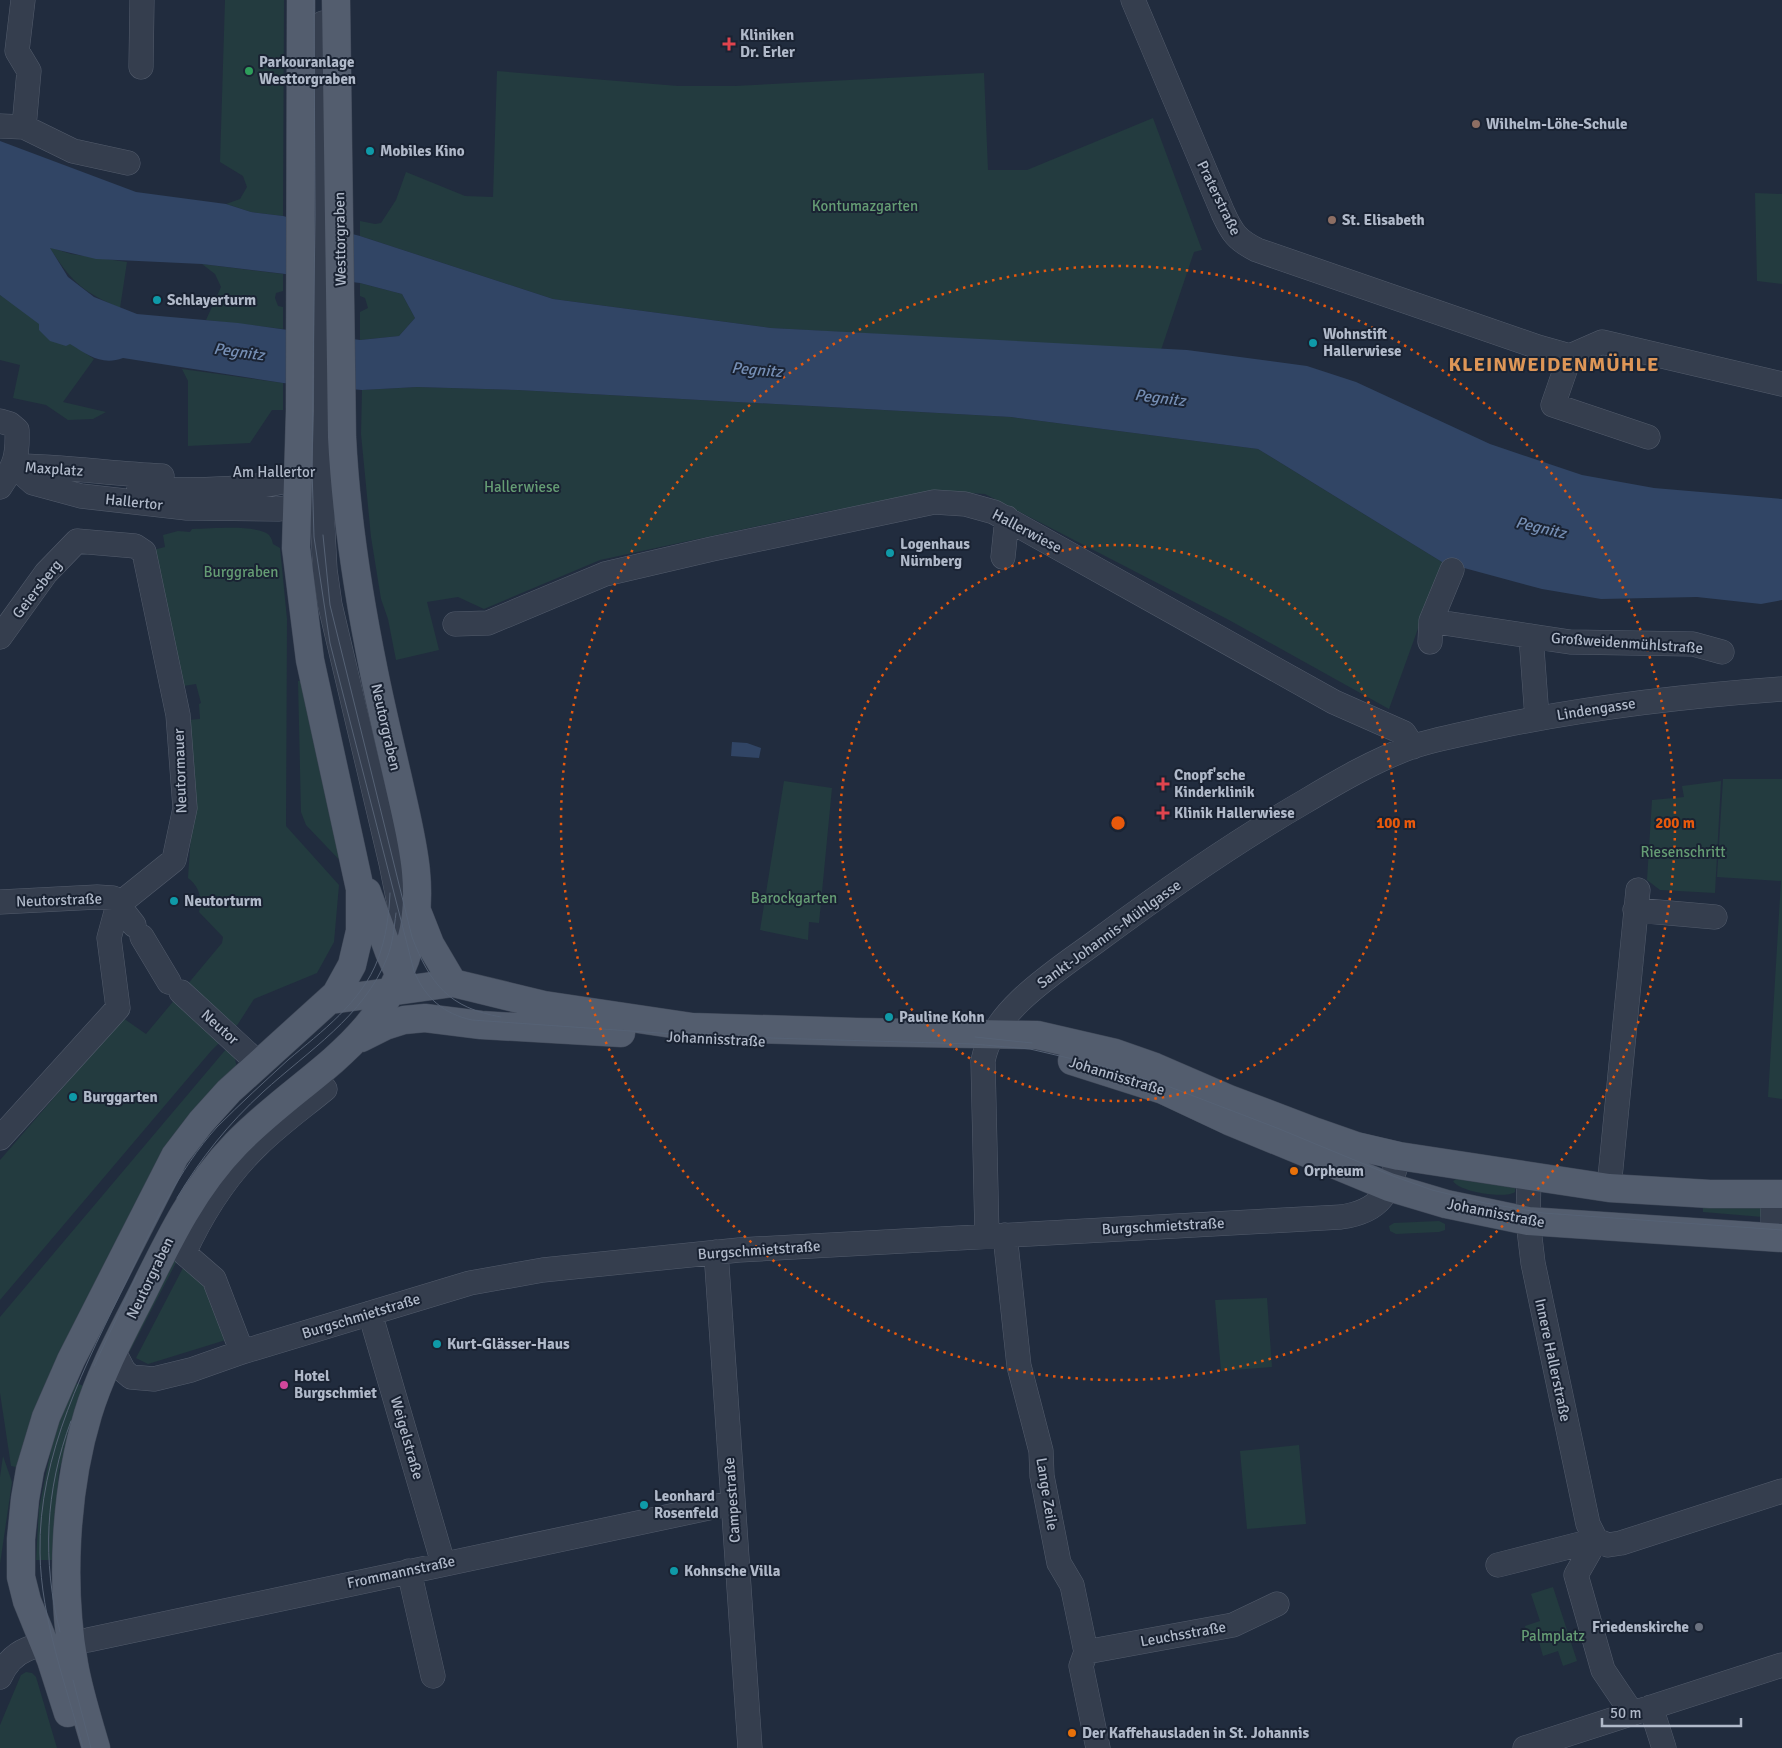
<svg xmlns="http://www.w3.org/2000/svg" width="1782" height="1748" viewBox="0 0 1782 1748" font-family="Signika,sans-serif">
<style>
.green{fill:#233b3f}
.water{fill:#314565;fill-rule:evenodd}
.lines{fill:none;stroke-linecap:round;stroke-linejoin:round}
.minor-casing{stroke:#535c6c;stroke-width:25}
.major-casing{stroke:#3e4757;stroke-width:29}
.minor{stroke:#353e4e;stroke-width:24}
.major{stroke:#535d6e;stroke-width:28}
.tram{stroke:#566275;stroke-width:1}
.ring{fill:none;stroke:#e8590c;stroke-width:2.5;stroke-dasharray:2.5 5}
.health-dot{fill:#e0444e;stroke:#1a2333;stroke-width:2}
.leisure-dot{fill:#2e9e5b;stroke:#1a2333;stroke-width:2}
.education-dot{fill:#8d6e63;stroke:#1a2333;stroke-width:2}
.culture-dot{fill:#0f9aa8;stroke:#1a2333;stroke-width:2}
.food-dot{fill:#e8710a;stroke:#1a2333;stroke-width:2}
.hotel-dot{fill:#d1479c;stroke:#1a2333;stroke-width:2}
.worship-dot{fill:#6b7280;stroke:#1a2333;stroke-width:2}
.labels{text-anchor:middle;stroke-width:4;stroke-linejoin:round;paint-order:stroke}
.poi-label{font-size:15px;font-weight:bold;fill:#b0b9c9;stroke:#1a2333;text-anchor:start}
.street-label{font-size:15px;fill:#b0b9c9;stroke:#1a2333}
.park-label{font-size:15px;fill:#659d74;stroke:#1a2333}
.water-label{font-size:16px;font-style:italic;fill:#758eb4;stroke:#1a2333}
.district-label{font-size:20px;font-weight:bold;letter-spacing:1px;fill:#de9657;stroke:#1a2333}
.centre{fill:#e8590c;stroke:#1a2333;stroke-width:2.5}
.ring-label{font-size:15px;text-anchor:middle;font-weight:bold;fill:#e8590c;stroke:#1a2333;stroke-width:4;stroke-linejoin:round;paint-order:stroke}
</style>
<rect width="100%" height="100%" fill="#212c3e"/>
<path class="green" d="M 225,0 L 284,0 L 283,216 L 251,212 L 226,204 L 240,199 L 247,187 L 243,176 L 220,162 Z
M 497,71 L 678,86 L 735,86 L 984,73 L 988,170 L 1027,170 L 1153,118 L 1202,250 L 1194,252 L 1161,350 L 771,328 L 553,299 L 360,236 L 360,221 L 375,224 L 381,223 L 396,200 L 406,172 L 465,196 L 493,197 Z
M 1755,193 L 1782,194 L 1782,284 L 1757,281 Z
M 49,247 L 71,254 L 127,262 L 120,308 C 81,291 72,282 49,247 Z
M 202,264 L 283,274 L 283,291 L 276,293 L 275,298 L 278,306 L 283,307 L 283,329 L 206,320 L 221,287 L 215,274 Z
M 360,283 L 402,294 L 415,318 L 399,336 L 360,340 L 360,312 L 368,308 L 365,298 L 360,296 Z
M 0,295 L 94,359 L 63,402 L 106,412 L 93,419 L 68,420 L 46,405 L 13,398 L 20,365 L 0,360 Z
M 182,369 L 283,383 L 283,410 L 272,410 L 250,443 L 188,446 L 188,381 Z
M 417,387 L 518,390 L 1011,417 L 1258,449 L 1442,562 L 1389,709 L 1229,620 L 985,494 L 939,491 L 824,512 L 600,560 L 484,609 L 458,597 L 427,602 L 439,650 L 396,660 L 388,619 L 381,599 L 371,537 L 361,434 L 362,390 Z
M 192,529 C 212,529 246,525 264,532 C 270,534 272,539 273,544 L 280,548 L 287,619 L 286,826 L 339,885 L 334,942 L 317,973 L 254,999 L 238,1024 L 211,1051 L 0,1300 L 0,1160 L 123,1018 L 146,1034 L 222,943 L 223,937 L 199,912 C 202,899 200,887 188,878 L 194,789 L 189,720 L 200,719 L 199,704 L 201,703 L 196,684 L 183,686 L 153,550 L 165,547 L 163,535 L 178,531 L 190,532 Z
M 306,680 L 347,868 L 306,825 L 301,812 L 298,681 Z
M 1723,779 L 1782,779 L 1782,1099 L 1768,1097 L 1781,881 L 1717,877 Z
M 784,781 L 832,788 L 819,923 L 809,922 L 808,940 L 760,930 Z
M 1721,781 L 1715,893 L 1660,890 L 1647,880 L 1652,800 L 1684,797 L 1682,786 Z
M 227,1048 L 234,1055 L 237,1068 L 21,1468 L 11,1466 L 0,1393 L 0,1317 Z
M 1460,1177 L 1515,1187 L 1515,1192 C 1505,1199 1459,1192 1453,1181 Z
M 1761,1200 L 1763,1217 L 1703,1212 L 1703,1203 Z
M 1439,1221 L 1445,1224 L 1445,1230 L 1439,1232 L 1396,1234 L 1390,1231 L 1389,1226 L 1394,1223 Z
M 177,1243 L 181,1253 L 130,1351 L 126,1353 Z
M 185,1264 L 210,1280 L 229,1339 L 148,1364 L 136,1358 Z
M 1267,1298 L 1272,1367 L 1221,1371 L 1215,1300 Z
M 71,1381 L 89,1388 L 59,1470 L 52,1560 L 36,1560 L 39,1508 L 51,1450 L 46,1448 Z
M 1299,1445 L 1306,1524 L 1247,1529 L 1240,1451 Z
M 3,1456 L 12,1482 L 0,1564 L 0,1477 Z
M 1553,1587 L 1577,1661 L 1563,1666 L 1558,1651 L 1543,1656 L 1537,1635 L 1528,1637 L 1525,1626 L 1540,1621 L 1531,1594 Z
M 26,1672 L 32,1673 L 36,1677 L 57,1748 L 0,1748 L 0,1725 L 21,1675 Z"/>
<path class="water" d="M 0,141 L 136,192 L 226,204 L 251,212 L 283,216 L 360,236 L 553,299 L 771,328 L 1187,350 L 1307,366 L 1356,382 L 1490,444 L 1582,475 L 1654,488 L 1782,499 L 1782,600 L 1761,604 L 1697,597 L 1601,599 L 1542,589 L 1442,562 L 1258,449 L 1011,417 L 518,390 L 417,387 L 362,390 L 283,383 L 123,358 C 102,366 88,355 70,344 L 66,346 L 50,341 L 39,330 L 39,324 L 0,295 ZM 50,248 L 96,259 L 202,264 L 360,283 L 402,294 L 415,318 L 399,336 L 360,340 L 238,323 L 137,314 L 94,297 L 68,277 Z
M 732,742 L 747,743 L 761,748 L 759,758 L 731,756 Z"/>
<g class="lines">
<defs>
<path id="minor" d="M 23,0 L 17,51 L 29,71 L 24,127
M 1133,0 L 1223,213 C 1232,233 1237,240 1257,250 L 1538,347 L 1570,356 L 1553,405 L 1648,437
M 323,23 L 321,494 L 325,570 L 330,605 L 391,863 L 408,948
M 141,67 L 142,0
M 0,126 L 24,127 L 73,151 L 128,163
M 1570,356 L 1602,342 L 1782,384
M 0,421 L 10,424 L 17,430 C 18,457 15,465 0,487
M 14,466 L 33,483 L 81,496 L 187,508 L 278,509 L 296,507 L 314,498
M 14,466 C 63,466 113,474 162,476
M 139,488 C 174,491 287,492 312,470
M 1003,557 L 1007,518
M 1431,621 L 1570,642 L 1693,644 L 1722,652
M 455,624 L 488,623 L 605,574 L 712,549 L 934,502 L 965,504 L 994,512 L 1334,702 L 1404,733 L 1413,747
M 1531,636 L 1537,718
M 0,637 L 46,573 L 77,541 L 135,546 L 144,552 L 178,715 L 185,808 L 174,860 L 118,905 L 109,938 L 118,1008 L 0,1138
M 1430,642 L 1431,621 L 1452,570
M 0,902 L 97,897 L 113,898 L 134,925
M 1635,910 L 1715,917
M 142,937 L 169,982
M 181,992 L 258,1063
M 1529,1177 L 1528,1221 L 1533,1263 L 1588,1524 L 1596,1540
M 1609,1188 L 1638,890
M 1773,1194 L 1773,1238
M 1005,1235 L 1019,1366 L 1041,1451 L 1042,1476 L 1059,1563 L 1072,1585 L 1086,1652 L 1081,1666 L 1098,1748
M 987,1236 L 983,1061 C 992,1009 1061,968 1101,938 C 1167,889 1233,843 1304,802 C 1339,781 1375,760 1414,746 C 1441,738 1468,733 1495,727 C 1590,707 1685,696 1782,689
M 716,1252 L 750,1748
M 370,1313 L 443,1563
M 114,1352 L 124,1371 L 131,1377 L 154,1379 L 191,1370 L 242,1352 L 470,1283 L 543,1270 L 739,1250 L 1341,1217 C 1382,1211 1388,1193 1399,1156
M 242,1352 L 214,1279 L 184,1253 C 202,1214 226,1176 257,1146 C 278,1125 302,1108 325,1089
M 1596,1540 L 1608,1545 L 1621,1543 L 1782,1491
M 1596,1540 L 1576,1575 L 1603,1670 L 1632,1713
M 1498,1565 L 1596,1540
M 409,1571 L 433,1676
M 1086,1652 L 1233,1625 L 1277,1604
M 0,1677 C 17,1638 52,1646 88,1640 L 732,1503
M 1651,1707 L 1664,1748
M 1525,1748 L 1782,1665"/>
<path id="major" d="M 367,892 L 389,952 L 403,982
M 417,911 L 430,944 L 453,983
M 331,1000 L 453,983 L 544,1005 L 692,1027 L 857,1032 L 1037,1035 L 1115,1053 L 1155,1067 L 1229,1099 L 1316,1132 L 1356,1146 L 1399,1156 L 1609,1188 L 1710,1194 L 1782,1194
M 361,1038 L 385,1026 L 404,1020 L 425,1018 L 481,1025 L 621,1033
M 1072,1061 L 1163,1090 L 1229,1121 L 1389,1187 L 1446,1204 L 1528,1221 L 1782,1238
M 68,1713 L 51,1660 L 27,1601 L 21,1577 L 21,1539 L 25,1499 L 30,1470 L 46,1417 L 71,1360 L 175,1156 L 201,1122 L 229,1091 L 336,994 L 352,965 L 360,931 L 360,889 L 310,660 L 296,548 L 300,411 L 301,0
M 96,1748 C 88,1720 79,1693 74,1664 C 60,1586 65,1490 88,1414 C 101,1371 124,1330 144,1290 C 170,1237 195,1186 236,1144 C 304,1074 383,1046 411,941 C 425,890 412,841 401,792 C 392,752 382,712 374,672 C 358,594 346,516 342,437 L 336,0"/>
</defs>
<use href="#minor" class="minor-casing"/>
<use href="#major" class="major-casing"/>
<use href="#minor" class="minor"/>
<use href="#major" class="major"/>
<path class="tram" d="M 314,0 L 315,215 L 312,469 L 314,537 L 330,643 L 414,971 C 425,998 444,1014 472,1020 L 703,1036 L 973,1044 L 1030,1049 L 1094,1064 L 1170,1087 L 1277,1128 L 1393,1176 L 1432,1190 L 1485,1203 L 1543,1213 L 1782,1230
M 323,535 L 330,605 L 412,937 C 430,984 449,1008 501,1017
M 975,1037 L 1032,1043
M 177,1198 C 200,1159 229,1123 263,1092 C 308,1051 364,1016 387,958 C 393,943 394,928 396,913
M 94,1366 L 137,1275
M 60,1632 C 42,1561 45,1490 71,1421
M 73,1680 L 91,1748
M 83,1748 C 66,1685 41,1619 40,1553 C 38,1454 86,1364 128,1278 C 153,1226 178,1170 217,1127 C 240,1104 264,1082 288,1060 C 321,1032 362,1002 378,959 C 386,938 389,915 390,893"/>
</g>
<g class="ring">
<circle cx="1118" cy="823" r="278"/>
<circle cx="1118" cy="823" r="557"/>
</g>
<g class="health-dot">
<path d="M726.5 36.5h5v5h5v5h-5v5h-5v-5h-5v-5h5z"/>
<path d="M1160.5 776.5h5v5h5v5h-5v5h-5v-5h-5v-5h5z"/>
<path d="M1160.5 805.5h5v5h5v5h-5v5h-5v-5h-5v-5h5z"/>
</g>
<circle class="leisure-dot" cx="249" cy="71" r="5"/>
<g class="education-dot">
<circle cx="1476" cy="124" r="5"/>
<circle cx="1332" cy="220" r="5"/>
</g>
<g class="culture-dot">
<circle cx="370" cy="151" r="5"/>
<circle cx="157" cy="300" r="5"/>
<circle cx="1313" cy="343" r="5"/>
<circle cx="890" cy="553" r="5"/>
<circle cx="174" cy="901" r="5"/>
<circle cx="889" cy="1017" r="5"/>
<circle cx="73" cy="1097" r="5"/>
<circle cx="437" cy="1344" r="5"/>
<circle cx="644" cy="1505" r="5"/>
<circle cx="674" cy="1571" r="5"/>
</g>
<g class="food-dot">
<circle cx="1294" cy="1171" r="5"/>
<circle cx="1072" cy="1733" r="5"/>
</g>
<circle class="hotel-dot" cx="284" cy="1385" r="5"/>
<circle class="worship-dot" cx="1699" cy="1627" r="5"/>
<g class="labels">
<g class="poi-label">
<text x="740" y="40">Kliniken<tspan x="740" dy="17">Dr. Erler</tspan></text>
<text x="259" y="67">Parkouranlage<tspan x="259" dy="17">Westtorgraben</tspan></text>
<text x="1486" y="129">Wilhelm-Löhe-Schule</text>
<text x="380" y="156">Mobiles Kino</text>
<text x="1342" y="225">St. Elisabeth</text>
<text x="167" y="305">Schlayerturm</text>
<text x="1323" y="339">Wohnstift<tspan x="1323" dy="17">Hallerwiese</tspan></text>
<text x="900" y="549">Logenhaus<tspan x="900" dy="17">Nürnberg</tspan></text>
<text x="1174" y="780">Cnopf'sche<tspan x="1174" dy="17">Kinderklinik</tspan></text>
<text x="1174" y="818">Klinik Hallerwiese</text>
<text x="184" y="906">Neutorturm</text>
<text x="899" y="1022">Pauline Kohn</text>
<text x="83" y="1102">Burggarten</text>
<text x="1304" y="1176">Orpheum</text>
<text x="447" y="1349">Kurt-Glässer-Haus</text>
<text x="294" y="1381">Hotel<tspan x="294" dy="17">Burgschmiet</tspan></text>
<text x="654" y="1501">Leonhard<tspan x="654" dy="17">Rosenfeld</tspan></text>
<text x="684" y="1576">Kohnsche Villa</text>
<text x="1689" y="1632" text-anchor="end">Friedenskirche</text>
<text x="1082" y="1738">Der Kaffehausladen in St. Johannis</text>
</g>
<g class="street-label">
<text transform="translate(1219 198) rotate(64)" y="5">Praterstraße</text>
<text transform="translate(340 239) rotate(-91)" y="5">Westtorgraben</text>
<text transform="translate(54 469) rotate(4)" y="5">Maxplatz</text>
<text x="274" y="477">Am Hallertor</text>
<text transform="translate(134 502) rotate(6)" y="5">Hallertor</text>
<text transform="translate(1027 531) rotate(28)" y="5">Hallerwiese</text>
<text transform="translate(37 589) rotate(-52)" y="5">Geiersberg</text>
<text transform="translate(1627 643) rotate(4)" y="5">Großweidenmühlstraße</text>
<text transform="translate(1596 709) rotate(-9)" y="5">Lindengasse</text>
<text transform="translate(386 727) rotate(77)" y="5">Neutorgraben</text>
<text transform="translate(180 771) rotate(-92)" y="5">Neutormauer</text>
<text transform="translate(59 900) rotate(-2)" y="5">Neutorstraße</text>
<text transform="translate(1109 934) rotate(-36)" y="5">Sankt-Johannis-Mühlgasse</text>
<text transform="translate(220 1027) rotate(42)" y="5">Neutor</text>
<text transform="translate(716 1039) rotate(3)" y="5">Johannisstraße</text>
<text transform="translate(1117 1076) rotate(17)" y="5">Johannisstraße</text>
<text transform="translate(1496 1213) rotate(11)" y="5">Johannisstraße</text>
<text transform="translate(1163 1226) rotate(-3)" y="5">Burgschmietstraße</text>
<text transform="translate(759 1250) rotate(-4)" y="5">Burgschmietstraße</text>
<text transform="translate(150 1278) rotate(-64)" y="5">Neutorgraben</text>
<text transform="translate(361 1316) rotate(-17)" y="5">Burgschmietstraße</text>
<text transform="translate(1553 1360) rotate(78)" y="5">Innere Hallerstraße</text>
<text transform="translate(407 1438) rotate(74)" y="5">Weigelstraße</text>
<text transform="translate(1047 1494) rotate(81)" y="5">Lange Zeile</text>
<text transform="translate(732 1500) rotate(-94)" y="5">Campestraße</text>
<text transform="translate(401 1572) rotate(-12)" y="5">Frommannstraße</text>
<text transform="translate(1183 1634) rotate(-10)" y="5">Leuchsstraße</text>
</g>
<g class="park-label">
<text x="865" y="211">Kontumazgarten</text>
<text x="522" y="492">Hallerwiese</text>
<text x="241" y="577">Burggraben</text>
<text x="1683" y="857">Riesenschritt</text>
<text x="794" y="903">Barockgarten</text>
<text x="1553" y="1641">Palmplatz</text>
</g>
<g class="water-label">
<text transform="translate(239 351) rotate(8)" y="6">Pegnitz</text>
<text transform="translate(757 369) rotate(5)" y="6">Pegnitz</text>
<text transform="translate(1160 397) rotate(7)" y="6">Pegnitz</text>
<text transform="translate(1541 527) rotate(13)" y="6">Pegnitz</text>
</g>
<g class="district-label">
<text x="1554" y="371">KLEINWEIDENMÜHLE</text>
</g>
</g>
<circle cx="1118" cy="823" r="8" class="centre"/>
<g class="ring-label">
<text x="1396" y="828">100 m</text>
<text x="1675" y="828">200 m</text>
</g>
<path d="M1602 1718v8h139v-8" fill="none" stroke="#b0b9c9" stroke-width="2.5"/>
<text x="1610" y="1718" font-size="15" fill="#b0b9c9" stroke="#1a2333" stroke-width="4" paint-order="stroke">50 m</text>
</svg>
